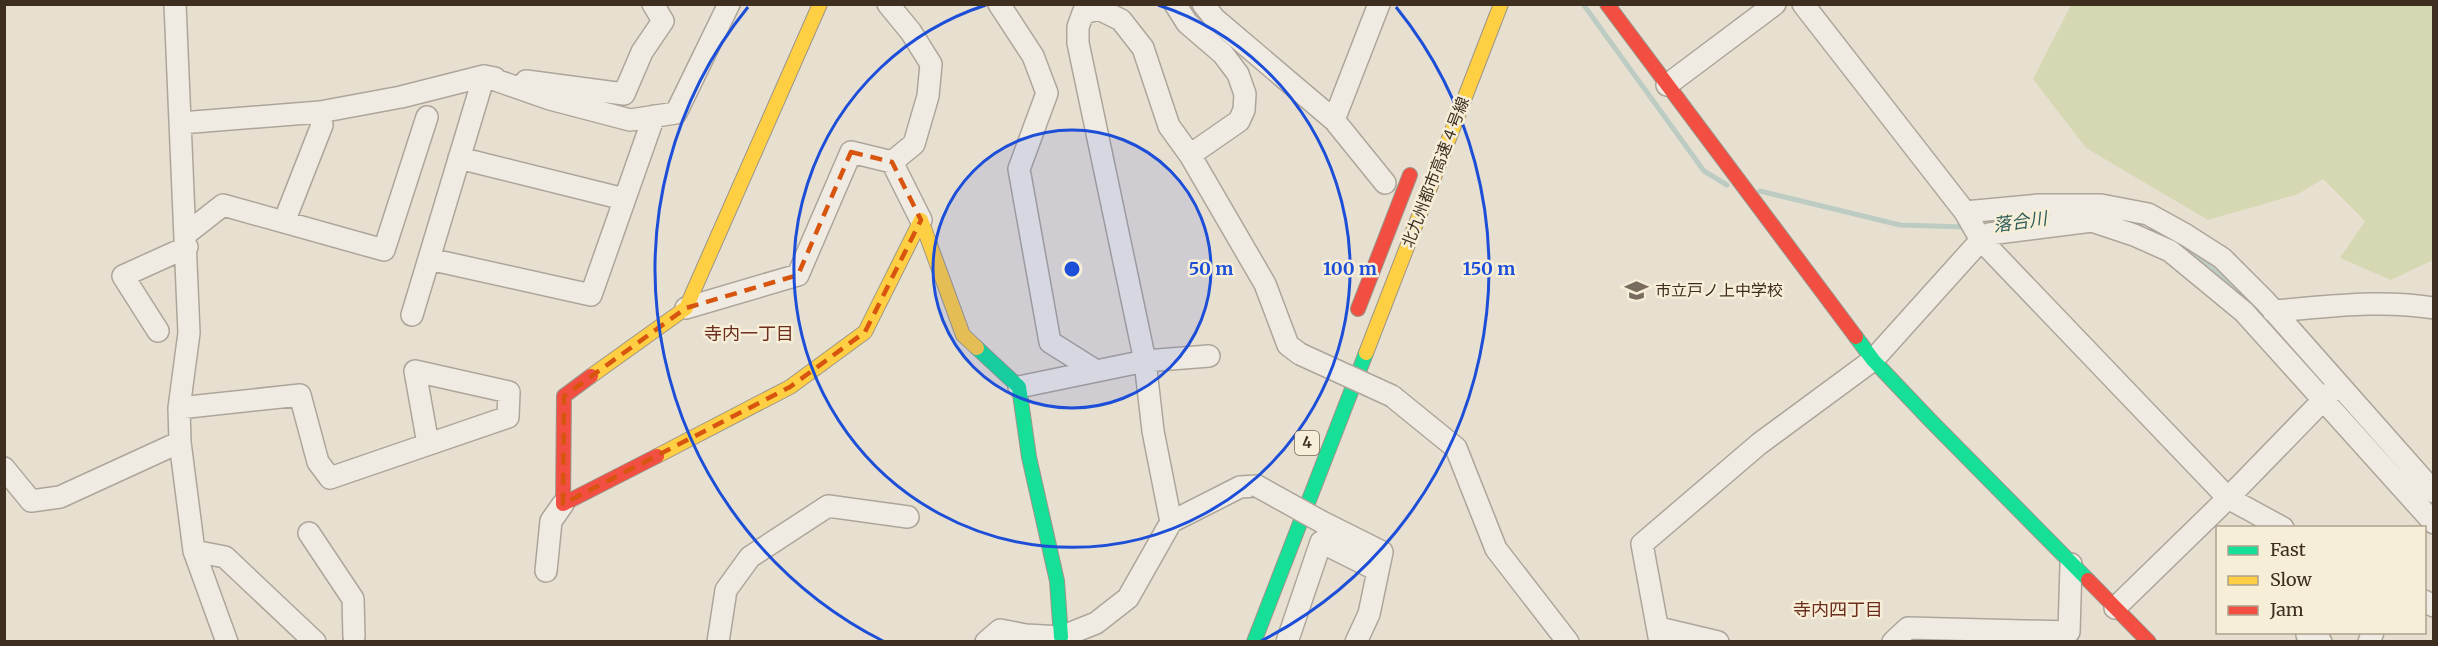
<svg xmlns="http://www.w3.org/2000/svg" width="2438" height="646" viewBox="0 0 2438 646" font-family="Merriweather,'Noto Sans JP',serif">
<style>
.green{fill:#d6d7b3}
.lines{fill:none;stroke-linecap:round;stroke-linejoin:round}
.stream{stroke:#bcccc2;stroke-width:5}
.street-casing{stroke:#ada599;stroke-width:24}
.fast-casing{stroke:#9c958a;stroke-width:16}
.slow-casing{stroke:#9c958a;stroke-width:16}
.jam-casing{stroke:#9c958a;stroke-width:16}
.street{stroke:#efebe3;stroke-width:21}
.fast{stroke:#16e098;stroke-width:14}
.slow{stroke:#ffcf43;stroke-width:14}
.jam{stroke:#f24e42;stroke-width:14}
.street-bridge-casing{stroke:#ada599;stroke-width:24;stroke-linecap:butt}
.street-bridge{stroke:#efebe3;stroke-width:21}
.marked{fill:none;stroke:#d7550e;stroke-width:4.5;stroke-dasharray:12 8;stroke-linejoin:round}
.ring{fill:none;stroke:#1d4ed8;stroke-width:3}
.labels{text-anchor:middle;stroke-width:5;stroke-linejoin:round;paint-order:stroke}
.shield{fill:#f7eed8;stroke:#756857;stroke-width:1.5}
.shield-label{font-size:15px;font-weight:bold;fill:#3d2e20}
.street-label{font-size:16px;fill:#3d2e20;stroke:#f7eed8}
.poi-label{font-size:16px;fill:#3d2e20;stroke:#f7eed8;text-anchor:start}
.water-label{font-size:18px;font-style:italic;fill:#2f5d5a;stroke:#f7eed8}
.neighbourhood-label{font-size:18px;fill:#6b2e1e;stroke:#f7eed8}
.centre{fill:#1d4ed8;stroke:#f7eed8;stroke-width:3}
.ring-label{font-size:18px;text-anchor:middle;font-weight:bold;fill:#1d4ed8;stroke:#f7eed8;stroke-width:5;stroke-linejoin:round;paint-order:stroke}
</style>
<rect width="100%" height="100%" fill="#e7e0d1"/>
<path class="green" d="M 2071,5 L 2433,5 L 2433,260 L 2391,280 L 2340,258 L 2365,221 L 2323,179 L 2298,194 L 2208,220 L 2086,148 L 2033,79 Z"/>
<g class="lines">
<path class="stream" d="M 1583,4 L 1704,171 L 1727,185
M 1760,191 L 1900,225 L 1966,227
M 2019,220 L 2043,217
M 2186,252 L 2209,264 L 2241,296"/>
<defs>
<path id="street" d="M 175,4 L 189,333 L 179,408 L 180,442 L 194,551 L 227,642
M 888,4 L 911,32 L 931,64 L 928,96 L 914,144 L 892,162
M 999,4 L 1033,56 L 1047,93 L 1019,169 L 1050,342 L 1096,371
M 1175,4 L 1187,23 L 1223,54 L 1238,74 L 1245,94 L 1244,110 L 1239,121 L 1190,155
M 1203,4 L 1215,19 L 1334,120 L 1385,183
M 1803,4 L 1965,212 L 1981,240 L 2228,498 L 2283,528
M 526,81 L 624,94 L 642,52 L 663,21 L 653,4
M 1667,85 L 1775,4
M 1334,120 L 1379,4
M 181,123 L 320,112 L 401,97 L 484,76 L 550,99 L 630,120 L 676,113 L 729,4
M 459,158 L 624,199
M 1965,212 L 2039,205 L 2101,205 L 2148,214 L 2186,235 L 2222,258 L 2265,301 L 2434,492
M 284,222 L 322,125
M 186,234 L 223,205 L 384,250 L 427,117
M 429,259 L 591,295 L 654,116
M 686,308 L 798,275 L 851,152 L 892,162 L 921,220
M 2273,311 C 2326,307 2380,299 2434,308
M 412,315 L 484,76 L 495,78
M 158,331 L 123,276 L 187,247
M 1019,387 L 1145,361 L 1209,356
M 1392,396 L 1456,448 L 1496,549 L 1568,642
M 179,408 L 300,395 L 318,462 L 330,478 L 508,417 L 509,392 L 415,371 L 428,444
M 4,468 L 31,501 L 60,497 L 180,442
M 1171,522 L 1153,431 L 1145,361 L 1078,43 L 1078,27 L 1083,13 L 1099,9 L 1121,20 L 1143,48 L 1169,126 L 1190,155 L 1265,284 L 1288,345 L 1300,354
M 1322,522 L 1382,552 L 1369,614 L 1356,642
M 309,533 L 353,599 L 354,637
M 194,551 L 225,557 L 315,642
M 546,571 L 551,521 L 563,504
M 2424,601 L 2434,606
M 2115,608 L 2228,498 L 2331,392
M 1659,628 L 1718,642
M 2309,632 L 2307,635 L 2321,642
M 718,642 L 726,590 L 750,557 L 828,506 L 908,517
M 986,642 L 1000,630 L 1026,635
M 1024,642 L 1026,635 L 1061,637 L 1096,623 L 1128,598 L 1171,522 L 1240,487 L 1257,486
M 1287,642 L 1321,542 L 1377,570
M 1660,642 L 1642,544 L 1759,444 L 1873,360 L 1981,240 L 1989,234 L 2092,221 L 2134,235 L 2170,251 L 2244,312 L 2434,523
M 1893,642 L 1908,628 L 2069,632 L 2071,564
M 2369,642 L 2373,632"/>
<path id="fast" d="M 1856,337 L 1873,360 L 1930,420 L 2088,580
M 977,348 L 1019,387 L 1029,457 L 1057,581 L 1061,637
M 1254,642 L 1366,353"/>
<path id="slow" d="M 1366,353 L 1501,4
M 591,376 L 686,308 L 820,4
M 657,456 L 790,387 L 865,332 L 921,220 L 963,335 L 977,348"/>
<path id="jam" d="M 1607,4 L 1856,337
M 1358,309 L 1410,175
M 591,376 L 564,396 L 563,504 L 657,456
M 2088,580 L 2149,642"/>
</defs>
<use href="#street" class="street-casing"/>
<use href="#fast" class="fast-casing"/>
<use href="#slow" class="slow-casing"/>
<use href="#jam" class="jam-casing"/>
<use href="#street" class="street"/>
<use href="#fast" class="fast"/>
<use href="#slow" class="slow"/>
<use href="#jam" class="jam"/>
<defs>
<path id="street-bridge" d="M 1300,354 L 1392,396
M 1257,486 L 1322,522"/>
</defs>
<use href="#street-bridge" class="street-bridge-casing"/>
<use href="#street-bridge" class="street-bridge"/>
</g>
<path class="marked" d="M 851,152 L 892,162 L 921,220 L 865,332 L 790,387 L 563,504 L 564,396 L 686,308 L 798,275 Z"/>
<circle cx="1072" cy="269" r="139" fill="#1d4ed8" fill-opacity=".12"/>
<g class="ring">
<circle cx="1072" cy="269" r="139"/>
<path d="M1158 5A278 278 0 1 1 986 5"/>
<path d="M883 641A417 417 0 0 1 748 7M1396 7A417 417 0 0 1 1261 641"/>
</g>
<defs>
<symbol id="school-bare" viewBox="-9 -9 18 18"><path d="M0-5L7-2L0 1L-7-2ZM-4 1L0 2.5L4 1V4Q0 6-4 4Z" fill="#786c5e" stroke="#f7eed8" stroke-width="2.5" paint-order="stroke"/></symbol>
</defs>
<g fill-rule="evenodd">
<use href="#school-bare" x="1620" y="274" width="33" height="33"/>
</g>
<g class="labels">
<rect class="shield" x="1295" y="431" width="24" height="24" rx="4.5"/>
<g class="shield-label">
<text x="1307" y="448">4</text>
</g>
<g class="street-label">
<text transform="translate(1435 172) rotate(-69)" y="6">北九州都市高速４号線</text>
</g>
<g class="poi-label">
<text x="1655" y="296">市立戸ノ上中学校</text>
</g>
<g class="water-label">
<text transform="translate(2020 222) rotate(-8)" y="6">落合川</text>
</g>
<g class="neighbourhood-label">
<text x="749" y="340">寺内一丁目</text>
<text x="1838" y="616">寺内四丁目</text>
</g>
</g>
<circle cx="1072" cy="269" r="9" class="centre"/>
<g class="ring-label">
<text x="1211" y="275">50 m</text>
<text x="1350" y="275">100 m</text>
<text x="1489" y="275">150 m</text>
</g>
<rect width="2438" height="646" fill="none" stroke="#3d2e20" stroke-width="12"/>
<rect x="2216" y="526" width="210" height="108" fill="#f7eed8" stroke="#ada18e" stroke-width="1.5"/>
<rect x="2228" y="546" width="30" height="9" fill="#16e098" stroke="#ada18e" stroke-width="1.5"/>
<text x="2270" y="556" font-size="18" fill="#3d2e20">Fast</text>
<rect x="2228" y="576" width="30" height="9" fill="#ffcf43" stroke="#ada18e" stroke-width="1.5"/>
<text x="2270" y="586" font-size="18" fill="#3d2e20">Slow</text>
<rect x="2228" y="606" width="30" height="9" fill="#f24e42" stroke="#ada18e" stroke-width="1.5"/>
<text x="2270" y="616" font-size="18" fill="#3d2e20">Jam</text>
</svg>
